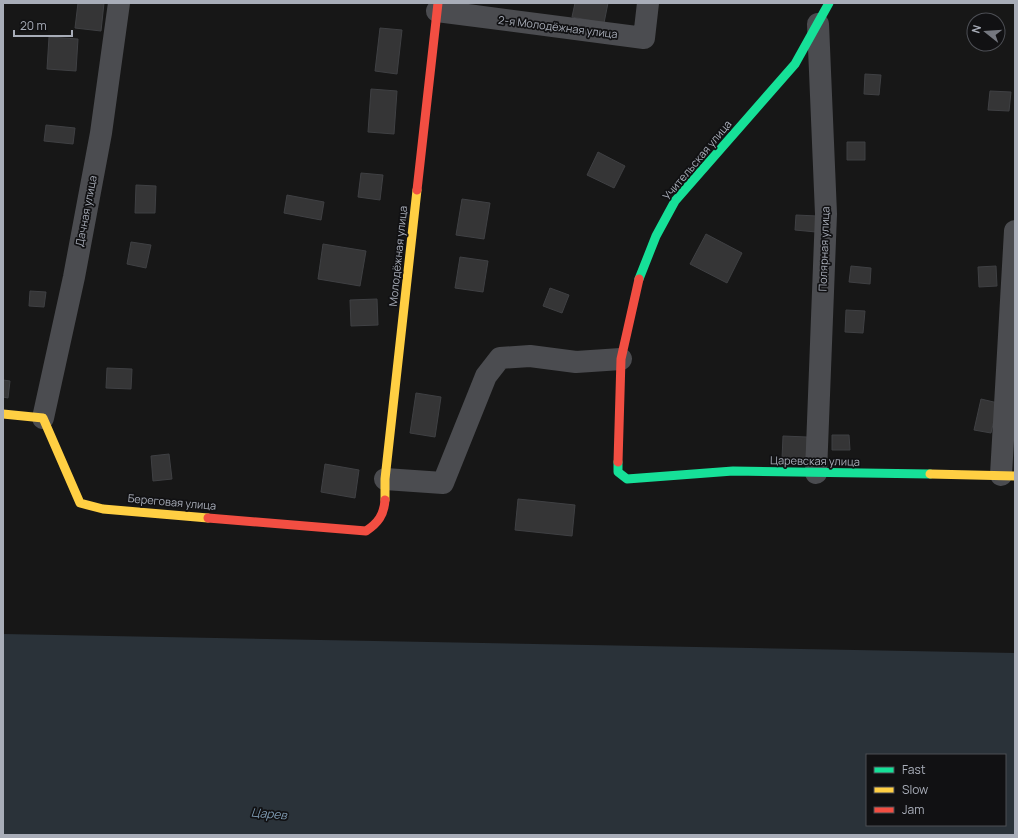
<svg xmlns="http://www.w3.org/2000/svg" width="1018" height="838" viewBox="0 0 1018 838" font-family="Manrope,sans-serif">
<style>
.water{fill:#2a3239;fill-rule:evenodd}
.building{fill:#353536;stroke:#3f4043}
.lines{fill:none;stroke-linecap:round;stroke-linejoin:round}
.street{stroke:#4b4c50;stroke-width:22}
.fast{stroke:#16e098;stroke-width:9}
.slow{stroke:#ffcf43;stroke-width:9}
.jam{stroke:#f24e42;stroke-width:9}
.labels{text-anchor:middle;stroke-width:3.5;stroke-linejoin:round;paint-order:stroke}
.street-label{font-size:11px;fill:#a8adb8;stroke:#111113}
.water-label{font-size:12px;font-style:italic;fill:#7f9bb3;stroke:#111113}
</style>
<rect width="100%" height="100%" fill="#171717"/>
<path class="water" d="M 3,634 L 1015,653 L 1015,835 L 3,835 ZM 867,755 L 1005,755 L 1005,825 L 867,825 Z"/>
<path class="building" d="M 78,3 L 104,3 L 101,31 L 75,28 Z
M 575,3 L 608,3 L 604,23 L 572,17 Z
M 380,28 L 402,30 L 397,74 L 375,71 Z
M 49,37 L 78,39 L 76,71 L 47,69 Z
M 865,74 L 881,75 L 879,95 L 864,94 Z
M 371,89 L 397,91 L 394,134 L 368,132 Z
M 990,91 L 1011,92 L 1009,111 L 988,110 Z
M 46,125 L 75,128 L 73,144 L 44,141 Z
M 847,142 L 865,142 L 865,160 L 847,160 Z
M 598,152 L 625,166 L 614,188 L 587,175 Z
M 361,173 L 383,175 L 380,200 L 358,197 Z
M 136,185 L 156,186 L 155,213 L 135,213 Z
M 287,195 L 324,202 L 321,220 L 284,213 Z
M 462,199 L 490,203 L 484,239 L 456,235 Z
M 796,215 L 817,216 L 816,232 L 795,230 Z
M 706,234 L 742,253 L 727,283 L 690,264 Z
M 131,242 L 151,245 L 146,268 L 127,264 Z
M 323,244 L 366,251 L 360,286 L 318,279 Z
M 460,257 L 488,261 L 483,292 L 455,288 Z
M 851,266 L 871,268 L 870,284 L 849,282 Z
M 996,266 L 997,286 L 979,287 L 978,267 Z
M 550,288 L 569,295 L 562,313 L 543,306 Z
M 30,291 L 46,292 L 44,307 L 29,306 Z
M 377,299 L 378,325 L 351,326 L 350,300 Z
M 846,310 L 865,311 L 863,333 L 845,332 Z
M 107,368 L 132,369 L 131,389 L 106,388 Z
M 3,380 L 10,381 L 8,398 L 3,397 Z
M 416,393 L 441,397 L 435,437 L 410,433 Z
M 981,399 L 998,403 L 991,433 L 974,430 Z
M 832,435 L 849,435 L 850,450 L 832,450 Z
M 783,436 L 807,437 L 806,460 L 782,459 Z
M 169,454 L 172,479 L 153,481 L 151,456 Z
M 325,464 L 359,470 L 355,498 L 321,492 Z
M 518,499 L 575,505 L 572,536 L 515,530 Z"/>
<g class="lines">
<path class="street" d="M 437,11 L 644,38 L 648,3
M 43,418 L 74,277 L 101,133 L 119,3
M 816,473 L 826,214 L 818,24
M 1001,475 L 1015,231
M 385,479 L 443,483 L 486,376 L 500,358 L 530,356 L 576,362 L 621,359"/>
<path class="fast" d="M 639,279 L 656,236 L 675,201 L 795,64 L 829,3
M 618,462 L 618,472 L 627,479 L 733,471 L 930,474"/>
<path class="slow" d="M 3,414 L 43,418 L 80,503 L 103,509 L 208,518
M 930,474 L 1015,476
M 385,500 L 385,479 L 417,190"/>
<path class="jam" d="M 417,190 L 438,3
M 618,462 L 621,359 L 639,279
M 208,518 L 366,531 C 378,523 384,515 385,500"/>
</g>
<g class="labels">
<g class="street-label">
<text transform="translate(558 27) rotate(7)" y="4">2-я Молодёжная улица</text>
<text transform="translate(697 160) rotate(-50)" y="4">Учительская улица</text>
<text transform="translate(86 211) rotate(-79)" y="4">Дачная улица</text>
<text transform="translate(824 249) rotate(-88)" y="4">Полярная улица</text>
<text transform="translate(398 256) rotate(-84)" y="4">Молодёжная улица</text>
<text transform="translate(815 461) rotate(1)" y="4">Царевская улица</text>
<text transform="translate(172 502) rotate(5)" y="4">Береговая улица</text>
</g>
<g class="water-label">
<text transform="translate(269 814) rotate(5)" y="4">Царев</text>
</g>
</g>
<rect width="1018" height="838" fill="none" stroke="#a8adb8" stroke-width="8"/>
<rect x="866" y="754" width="140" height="72" fill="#111113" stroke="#4d4f55"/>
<rect x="874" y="767" width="20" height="6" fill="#16e098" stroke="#4d4f55"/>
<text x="902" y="774" font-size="12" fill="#a8adb8">Fast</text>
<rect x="874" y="787" width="20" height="6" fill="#ffcf43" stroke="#4d4f55"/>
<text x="902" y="794" font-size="12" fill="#a8adb8">Slow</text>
<rect x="874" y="807" width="20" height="6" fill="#f24e42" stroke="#4d4f55"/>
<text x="902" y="814" font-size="12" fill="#a8adb8">Jam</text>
<g transform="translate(986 32) rotate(287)"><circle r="19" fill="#111113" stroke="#4d4f55"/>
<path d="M0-3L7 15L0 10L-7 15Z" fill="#757880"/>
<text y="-6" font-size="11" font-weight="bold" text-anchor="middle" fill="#a8adb8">N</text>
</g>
<path d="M14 30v6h58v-6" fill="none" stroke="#a8adb8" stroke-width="2"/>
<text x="20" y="30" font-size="12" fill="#a8adb8" stroke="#111113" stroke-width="3" paint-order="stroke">20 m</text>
</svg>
